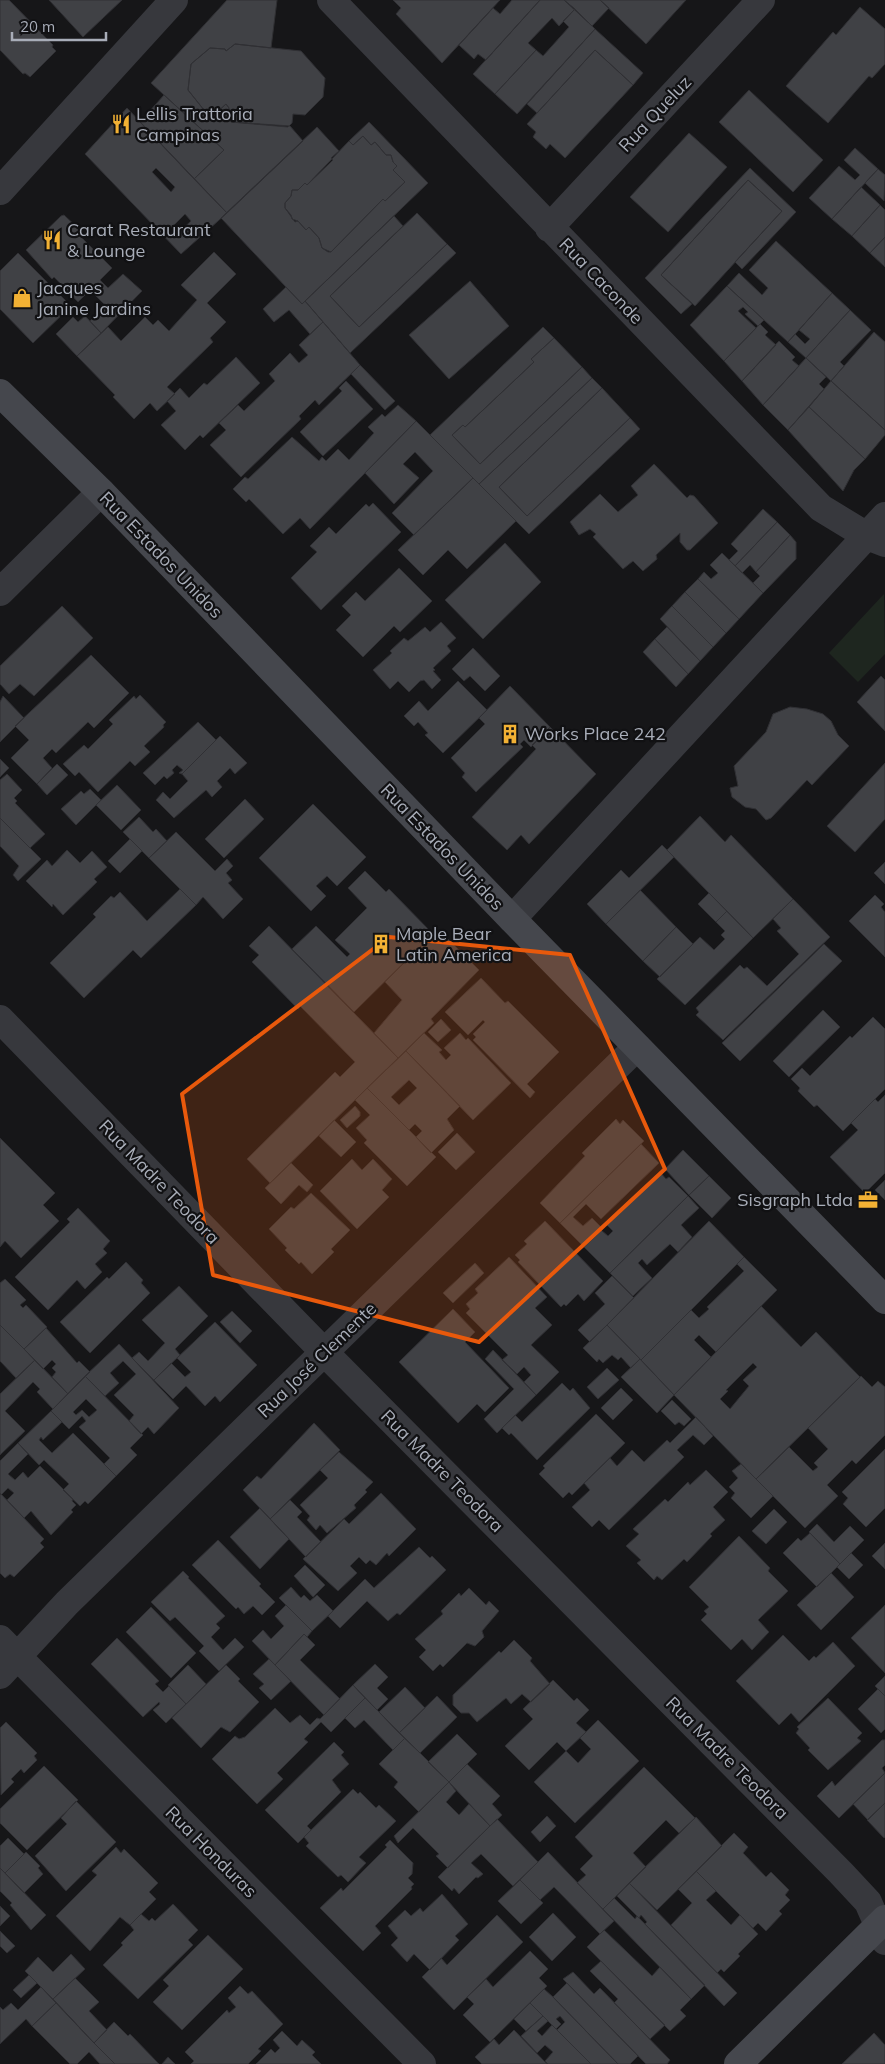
<svg xmlns="http://www.w3.org/2000/svg" width="885" height="2064" viewBox="0 0 885 2064" font-family="Mulish,sans-serif">
<style>
.green{fill:#1e261f}
.building{fill:#404145;stroke:#303034;fill-rule:evenodd}
.lines{fill:none;stroke-linecap:round;stroke-linejoin:round}
.minor{stroke:#37383d;stroke-width:28}
.tertiary{stroke:#37383d;stroke-width:28}
.secondary{stroke:#45474d;stroke-width:28}
.marked{fill:#e8590c;fill-opacity:0.2;stroke:#e8590c;stroke-width:4;stroke-linejoin:round}
.labels{text-anchor:middle;stroke-width:4.5;stroke-linejoin:round;paint-order:stroke}
.poi-label{font-size:18px;fill:#a8adb8;stroke:#111113;text-anchor:start}
.street-label{font-size:18px;fill:#a8adb8;stroke:#111113}
</style>
<rect width="100%" height="100%" fill="#161618"/>
<path class="green" d="M 884,594 L 885,654 L 858,682 L 829,653 Z"/>
<path class="building" d="M 0,0 L 9,0 L 53,45 L 52,47 L 56,51 L 30,77 L 25,73 L 23,74 L 0,50 Z
M 49,0 L 122,0 L 83,37 Z
M 227,0 L 277,0 L 271,48 L 235,44 L 226,51 L 225,49 L 210,48 L 191,64 L 188,90 L 208,115 L 214,115 L 226,104 L 229,108 L 227,118 L 231,122 L 290,126 L 303,141 L 227,213 L 194,179 L 224,150 L 151,83 Z
M 393,0 L 500,0 L 442,63 L 396,14 L 401,8 Z
M 512,0 L 540,0 L 486,60 L 478,54 L 474,59 L 459,45 L 493,8 L 500,14 Z
M 540,0 L 564,0 L 575,9 L 559,26 L 552,18 L 528,43 L 536,50 L 495,94 L 473,74 Z
M 564,0 L 600,0 L 609,8 L 592,26 Z
M 600,0 L 686,0 L 646,44 Z
M 860,7 L 885,29 L 885,64 L 872,78 L 869,76 L 828,123 L 786,86 L 833,32 L 836,35 Z
M 575,9 L 595,29 L 517,114 L 495,94 L 536,50 L 543,56 L 569,27 L 563,21 Z
M 595,29 L 643,73 L 633,85 L 595,50 L 537,113 L 527,104 Z
M 235,44 L 301,51 L 325,78 L 323,97 L 305,115 L 293,114 L 292,123 L 288,127 L 231,122 L 227,118 L 229,108 L 226,104 L 214,115 L 208,115 L 188,90 L 191,64 L 210,48 L 225,49 L 226,51 Z
M 595,50 L 633,85 L 565,158 L 550,144 L 546,149 L 533,137 L 536,132 L 527,124 Z
M 749,90 L 823,160 L 793,192 L 719,122 Z
M 164,95 L 224,150 L 194,179 L 140,122 Z
M 127,108 L 227,213 L 181,254 L 85,154 ZM 156,168 L 175,187 L 171,192 L 152,172 ZM 185,214 L 191,221 L 175,236 L 169,230 Z
M 369,122 L 428,183 L 302,304 L 221,218 L 317,127 L 339,151 L 331,158 L 333,160 L 307,185 L 305,183 L 298,190 L 292,190 L 291,196 L 285,203 L 285,208 L 295,222 L 298,221 L 306,230 L 309,227 L 319,238 L 322,248 L 331,252 L 383,199 L 385,201 L 405,182 L 393,170 L 397,166 L 393,162 L 391,155 L 386,155 L 375,142 L 371,145 L 363,136 L 353,145 L 349,141 Z
M 689,133 L 727,167 L 668,232 L 630,197 Z
M 363,136 L 371,145 L 375,142 L 386,155 L 391,155 L 393,162 L 397,166 L 393,170 L 405,182 L 385,201 L 383,199 L 331,252 L 328,252 L 322,248 L 319,238 L 309,227 L 306,230 L 298,221 L 292,219 L 291,215 L 285,208 L 285,203 L 291,196 L 292,190 L 298,190 L 305,183 L 307,185 L 349,141 L 353,145 Z
M 855,148 L 878,169 L 832,219 L 809,198 L 839,166 L 855,180 L 860,175 L 844,160 Z
M 750,168 L 796,212 L 742,269 L 735,262 L 782,211 L 748,180 L 661,275 L 692,304 L 681,314 L 645,278 Z
M 878,169 L 885,175 L 884,201 L 865,183 Z
M 748,180 L 782,211 L 695,306 L 661,275 Z
M 861,187 L 880,205 L 852,236 L 832,219 Z
M 880,205 L 885,210 L 885,237 L 870,253 L 852,236 Z
M 417,213 L 447,244 L 359,327 L 330,296 Z
M 64,215 L 83,233 L 80,236 L 112,268 L 100,280 L 108,288 L 123,274 L 142,291 L 101,333 L 90,321 L 106,306 L 90,290 L 78,302 L 54,277 L 52,279 L 26,250 L 61,216 Z
M 394,216 L 403,226 L 330,296 L 359,327 L 447,244 L 456,253 L 350,353 L 305,301 Z
M 885,237 L 885,267 L 870,253 Z
M 776,241 L 832,293 L 788,342 L 727,286 L 739,273 L 762,295 L 768,288 L 749,270 Z
M 214,252 L 236,274 L 207,303 L 226,322 L 210,338 L 213,342 L 167,387 L 175,394 L 157,411 L 150,403 L 134,419 L 113,397 L 115,395 L 77,356 L 108,327 L 121,341 L 145,317 L 153,325 L 158,320 L 169,331 L 197,300 L 181,285 Z
M 18,253 L 71,306 L 33,343 L 0,309 L 0,271 Z
M 470,281 L 509,326 L 449,379 L 409,335 Z
M 727,286 L 764,320 L 758,326 L 745,314 L 748,312 L 743,307 L 738,311 L 756,328 L 724,361 L 690,325 Z
M 286,287 L 302,304 L 305,301 L 323,322 L 310,334 L 289,310 L 274,322 L 263,309 Z
M 832,293 L 850,310 L 806,358 L 788,342 L 795,334 L 805,344 L 810,339 L 799,330 Z
M 850,310 L 871,330 L 840,362 L 844,366 L 831,381 L 806,358 Z
M 85,316 L 101,333 L 77,356 L 56,334 L 73,317 L 78,322 Z
M 323,322 L 360,365 L 319,405 L 315,400 L 299,416 L 301,419 L 241,477 L 210,445 L 226,430 L 219,423 L 238,405 L 244,411 L 275,381 L 269,374 L 290,353 L 299,363 L 308,355 L 299,345 Z
M 760,324 L 768,332 L 765,335 L 776,345 L 742,381 L 724,361 Z
M 543,327 L 554,338 L 531,359 L 534,362 L 465,427 L 463,425 L 452,435 L 480,464 L 582,367 L 592,378 L 479,484 L 430,435 Z
M 874,332 L 885,342 L 885,430 L 831,381 Z
M 554,338 L 582,367 L 480,464 L 452,435 L 463,425 L 465,427 L 534,362 L 531,359 Z
M 779,341 L 795,357 L 792,360 L 799,366 L 763,405 L 742,381 Z
M 236,357 L 260,383 L 203,438 L 200,435 L 185,450 L 161,425 L 176,411 L 167,401 L 180,388 L 189,398 L 204,383 L 207,385 Z
M 806,358 L 826,377 L 819,384 L 824,389 L 788,430 L 763,405 Z
M 360,365 L 395,401 L 385,410 L 351,374 Z
M 592,378 L 602,388 L 499,487 L 527,516 L 630,418 L 640,429 L 529,534 L 479,484 Z
M 346,381 L 373,409 L 323,456 L 300,432 L 342,391 L 339,388 Z
M 831,381 L 885,430 L 885,435 L 865,459 L 809,407 Z
M 602,388 L 630,418 L 527,516 L 499,487 Z
M 398,405 L 416,421 L 310,529 L 300,518 L 283,534 L 249,499 L 246,502 L 233,489 L 245,477 L 248,479 L 292,437 L 319,461 L 322,457 L 326,461 L 338,449 L 349,460 L 374,433 L 368,427 L 382,414 L 385,417 Z
M 809,407 L 865,459 L 854,470 L 843,491 L 788,430 Z
M 416,421 L 473,478 L 414,535 L 392,513 L 433,471 L 415,452 L 403,464 L 419,478 L 394,504 L 365,473 Z
M 654,464 L 687,498 L 690,495 L 694,496 L 718,523 L 690,550 L 687,550 L 680,542 L 680,533 L 656,555 L 657,559 L 643,571 L 633,561 L 623,569 L 593,537 L 596,534 L 590,529 L 579,535 L 570,522 L 600,494 L 618,512 L 638,495 L 631,486 Z
M 473,478 L 516,521 L 467,569 L 448,550 L 423,575 L 398,550 Z
M 373,503 L 401,532 L 321,610 L 291,578 L 317,552 L 310,546 L 329,527 L 336,534 L 366,504 L 369,507 Z
M 763,509 L 777,522 L 735,566 L 729,560 L 738,551 L 731,544 Z
M 777,522 L 790,535 L 756,572 L 750,565 L 742,573 L 735,566 Z
M 790,535 L 796,542 L 796,559 L 763,593 L 753,583 L 760,576 L 756,572 Z
M 505,543 L 541,582 L 483,639 L 445,600 Z
M 722,553 L 763,593 L 739,619 L 698,579 L 704,572 L 711,579 L 718,573 L 710,565 Z
M 399,568 L 432,601 L 400,632 L 394,626 L 363,657 L 336,630 L 351,615 L 342,606 L 356,592 L 365,601 Z
M 698,579 L 739,619 L 726,633 L 685,592 Z
M 685,592 L 726,633 L 713,647 L 672,606 Z
M 62,606 L 93,638 L 34,696 L 20,684 L 9,694 L 0,684 L 0,666 Z
M 672,606 L 713,647 L 700,661 L 660,619 Z
M 441,622 L 456,638 L 447,646 L 451,651 L 433,668 L 435,670 L 433,671 L 441,680 L 432,689 L 424,680 L 420,681 L 409,692 L 398,681 L 390,689 L 373,670 L 392,653 L 390,651 L 404,638 L 408,641 L 425,627 L 430,632 Z
M 667,627 L 700,661 L 688,674 L 655,639 Z
M 655,639 L 688,674 L 676,687 L 643,652 Z
M 473,648 L 500,676 L 485,691 L 470,676 L 464,681 L 452,669 Z
M 91,655 L 129,693 L 94,728 L 88,722 L 56,753 L 52,749 L 43,758 L 52,768 L 37,784 L 11,758 L 29,740 L 15,726 Z
M 881,676 L 885,680 L 885,731 L 857,702 Z
M 458,681 L 487,710 L 443,753 L 425,735 L 428,733 L 418,722 L 414,726 L 404,716 L 419,701 L 428,711 Z
M 510,686 L 550,727 L 531,747 L 524,740 L 520,744 L 523,747 L 476,792 L 462,777 L 465,773 L 451,758 L 485,724 L 479,718 Z
M 140,695 L 166,722 L 163,725 L 164,727 L 144,746 L 150,752 L 135,766 L 130,761 L 98,792 L 79,772 L 75,776 L 63,764 L 84,745 L 88,749 L 113,724 L 109,720 L 134,696 L 136,699 Z
M 3,696 L 24,718 L 0,742 L 0,702 Z
M 790,707 L 807,709 L 823,714 L 831,721 L 838,735 L 849,746 L 812,785 L 807,780 L 771,818 L 766,820 L 756,809 L 745,807 L 732,797 L 730,788 L 738,786 L 734,766 L 766,732 L 773,714 Z
M 198,722 L 216,740 L 182,774 L 179,773 L 183,770 L 177,765 L 172,770 L 174,773 L 167,779 L 164,776 L 155,785 L 143,773 Z
M 550,727 L 596,774 L 529,844 L 521,835 L 507,850 L 472,817 L 536,749 L 532,745 Z
M 220,736 L 247,763 L 235,774 L 230,768 L 217,781 L 222,787 L 212,797 L 206,790 L 174,818 L 156,800 L 163,792 L 170,799 L 188,781 L 182,774 Z
M 0,759 L 9,768 L 0,777 Z
M 885,763 L 885,819 L 855,852 L 827,826 Z
M 57,764 L 68,775 L 47,795 L 37,784 Z
M 7,774 L 22,790 L 14,798 L 17,801 L 15,803 L 45,834 L 30,848 L 0,818 L 0,780 Z
M 117,785 L 141,810 L 121,830 L 96,805 Z
M 90,789 L 101,800 L 76,825 L 61,809 L 81,791 L 84,794 Z
M 245,799 L 264,819 L 224,858 L 205,839 Z
M 313,804 L 366,857 L 337,886 L 327,876 L 316,886 L 326,896 L 311,911 L 259,858 Z
M 700,816 L 725,842 L 731,835 L 793,899 L 753,938 L 667,850 Z
M 139,817 L 153,832 L 156,829 L 167,841 L 149,858 L 123,832 Z
M 0,818 L 41,859 L 18,881 L 13,875 L 19,866 L 0,846 Z
M 176,832 L 215,871 L 227,859 L 233,866 L 226,873 L 232,880 L 228,883 L 243,899 L 223,919 L 203,897 L 196,905 L 149,858 Z
M 130,839 L 142,851 L 120,873 L 108,861 Z
M 662,845 L 674,857 L 606,924 L 587,904 L 621,870 L 629,878 Z
M 67,850 L 80,863 L 92,851 L 107,867 L 94,879 L 97,882 L 63,915 L 53,904 L 52,907 L 26,881 L 47,860 L 52,866 Z
M 885,862 L 885,884 L 874,873 Z
M 365,871 L 386,892 L 389,889 L 433,934 L 354,1012 L 292,949 L 316,926 L 347,957 L 350,954 L 335,940 L 367,908 L 348,888 Z
M 180,889 L 196,905 L 141,958 L 133,950 L 84,998 L 50,963 L 96,917 L 93,914 L 111,896 L 114,898 L 120,892 L 147,921 Z
M 640,890 L 676,927 L 643,961 L 606,924 Z
M 709,893 L 727,911 L 716,922 L 698,904 Z
M 875,895 L 884,904 L 881,907 L 885,912 L 885,957 L 849,921 Z
M 793,899 L 830,937 L 723,1040 L 696,1015 L 699,1012 L 696,1008 L 740,965 L 744,969 L 747,967 L 767,986 L 799,954 L 777,931 L 781,928 L 773,919 Z
M 727,911 L 753,938 L 685,1005 L 657,979 L 700,937 L 714,950 L 725,939 L 721,935 L 725,931 L 716,922 Z
M 269,926 L 398,1058 L 270,1183 L 247,1159 L 335,1072 L 340,1077 L 355,1062 L 300,1006 L 298,1009 L 252,962 L 259,955 L 249,946 Z
M 676,927 L 693,944 L 660,977 L 643,961 Z
M 443,934 L 479,970 L 431,1019 L 434,1023 L 398,1058 L 374,1033 L 402,1000 L 385,982 L 431,936 L 436,941 Z
M 824,944 L 842,961 L 740,1061 L 722,1043 Z
M 481,978 L 505,1003 L 508,1001 L 559,1052 L 527,1084 L 535,1092 L 530,1098 L 473,1040 L 476,1037 L 473,1034 L 485,1022 L 483,1020 L 468,1035 L 445,1012 Z
M 823,1010 L 840,1027 L 789,1077 L 773,1061 Z
M 873,1017 L 885,1029 L 885,1089 L 843,1131 L 817,1105 L 814,1107 L 798,1091 L 800,1088 L 791,1079 L 802,1068 L 810,1076 L 850,1036 L 852,1038 Z
M 441,1019 L 451,1030 L 438,1042 L 428,1032 Z
M 424,1033 L 442,1050 L 439,1052 L 446,1060 L 451,1055 L 444,1048 L 460,1033 L 466,1040 L 468,1038 L 511,1083 L 473,1120 L 406,1051 Z
M 406,1051 L 460,1106 L 447,1119 L 454,1130 L 431,1153 L 416,1137 L 422,1131 L 415,1124 L 409,1130 L 367,1088 ZM 409,1080 L 417,1088 L 399,1105 L 391,1097 Z
M 367,1088 L 436,1157 L 407,1186 L 364,1143 L 367,1140 L 356,1128 L 370,1115 L 355,1100 Z
M 885,1095 L 885,1173 L 865,1193 L 830,1157 L 858,1130 L 851,1123 L 875,1099 L 878,1102 Z
M 355,1106 L 360,1112 L 360,1116 L 347,1128 L 340,1120 Z
M 616,1119 L 620,1124 L 623,1120 L 644,1141 L 560,1223 L 540,1203 L 585,1156 L 582,1153 Z
M 334,1120 L 356,1142 L 341,1157 L 319,1136 Z
M 457,1133 L 475,1152 L 456,1170 L 438,1152 Z
M 0,1138 L 55,1193 L 43,1205 L 59,1221 L 21,1258 L 5,1241 L 0,1247 Z
M 641,1144 L 659,1163 L 601,1219 L 586,1204 L 573,1217 L 583,1226 L 592,1218 L 603,1229 L 584,1247 L 560,1223 Z
M 683,1150 L 709,1176 L 689,1195 L 665,1169 Z
M 352,1159 L 362,1170 L 373,1159 L 392,1179 L 382,1190 L 389,1197 L 357,1229 L 320,1191 Z
M 291,1163 L 313,1185 L 307,1192 L 299,1185 L 281,1204 L 265,1188 Z
M 660,1172 L 666,1179 L 669,1177 L 688,1196 L 610,1273 L 584,1247 L 601,1230 L 608,1236 L 613,1231 L 607,1225 Z
M 709,1176 L 731,1198 L 712,1218 L 689,1195 Z
M 885,1180 L 885,1200 L 875,1190 Z
M 311,1193 L 350,1230 L 331,1249 L 334,1252 L 312,1274 L 301,1262 L 299,1264 L 285,1250 L 287,1248 L 269,1229 L 291,1207 L 294,1209 Z
M 688,1196 L 699,1208 L 681,1225 L 692,1237 L 678,1252 L 670,1244 L 647,1265 L 642,1259 L 638,1263 L 652,1278 L 633,1296 L 610,1273 Z
M 78,1208 L 110,1241 L 103,1249 L 107,1253 L 95,1264 L 102,1272 L 85,1289 L 77,1280 L 48,1310 L 15,1277 L 70,1222 L 67,1219 Z
M 545,1221 L 603,1281 L 584,1301 L 578,1294 L 566,1306 L 564,1304 L 561,1307 L 518,1262 L 520,1260 L 515,1255 L 527,1244 L 524,1241 Z
M 709,1221 L 744,1257 L 641,1360 L 607,1325 Z
M 509,1257 L 547,1297 L 535,1308 L 552,1325 L 531,1345 L 559,1372 L 536,1395 L 524,1382 L 531,1375 L 524,1367 L 517,1374 L 502,1360 L 508,1355 L 466,1313 L 470,1309 L 466,1304 L 478,1293 L 475,1289 Z
M 744,1257 L 777,1290 L 716,1352 L 699,1335 L 694,1340 L 711,1357 L 674,1395 L 641,1360 L 691,1310 L 699,1318 L 709,1309 L 707,1307 L 744,1271 L 737,1264 Z
M 126,1262 L 143,1280 L 141,1283 L 150,1293 L 90,1353 L 60,1322 L 107,1277 L 109,1279 Z
M 475,1263 L 484,1273 L 453,1303 L 443,1293 Z
M 612,1276 L 634,1298 L 590,1342 L 578,1330 L 605,1304 L 595,1293 Z
M 5,1279 L 26,1300 L 20,1305 L 23,1308 L 26,1305 L 47,1327 L 24,1349 L 0,1325 L 0,1283 Z
M 179,1286 L 208,1316 L 175,1349 L 180,1355 L 154,1380 L 132,1358 L 139,1352 L 148,1361 L 165,1343 L 142,1320 Z
M 761,1306 L 801,1347 L 816,1332 L 860,1377 L 756,1479 L 674,1395 ZM 753,1363 L 757,1367 L 743,1380 L 749,1386 L 730,1409 L 720,1399 L 728,1391 L 726,1390 Z
M 453,1309 L 475,1332 L 465,1342 L 509,1388 L 485,1412 L 477,1404 L 458,1423 L 399,1362 Z
M 232,1311 L 252,1331 L 240,1343 L 220,1322 Z
M 215,1322 L 257,1365 L 220,1402 L 215,1396 L 205,1406 L 186,1386 L 173,1399 L 154,1380 L 171,1363 L 185,1377 L 191,1372 L 177,1358 Z
M 0,1325 L 35,1360 L 16,1378 L 0,1361 Z
M 607,1325 L 640,1359 L 631,1368 L 621,1357 L 618,1360 L 612,1355 L 603,1363 L 599,1359 L 597,1362 L 583,1348 Z
M 46,1328 L 77,1363 L 79,1361 L 90,1372 L 68,1394 L 52,1377 L 56,1372 L 52,1368 L 56,1364 L 52,1360 L 43,1369 L 24,1349 Z
M 119,1344 L 179,1408 L 154,1434 L 148,1427 L 141,1434 L 129,1421 L 134,1415 L 114,1395 L 136,1374 L 123,1361 L 110,1373 L 119,1383 L 105,1396 L 85,1376 Z
M 493,1350 L 536,1395 L 497,1433 L 484,1419 L 514,1389 L 485,1359 Z
M 640,1359 L 674,1395 L 657,1413 L 621,1377 Z
M 35,1360 L 68,1394 L 53,1409 L 37,1392 L 40,1389 L 33,1382 L 5,1411 L 25,1431 L 0,1455 L 0,1394 Z
M 607,1368 L 619,1380 L 598,1399 L 587,1387 Z
M 85,1376 L 143,1435 L 130,1448 L 137,1455 L 116,1476 L 104,1464 L 110,1458 L 79,1427 L 86,1421 L 82,1416 L 69,1429 L 51,1411 ZM 86,1399 L 97,1410 L 89,1417 L 82,1410 L 76,1415 L 73,1412 Z
M 861,1376 L 872,1387 L 878,1381 L 885,1387 L 885,1435 L 856,1464 L 852,1460 L 827,1485 L 838,1496 L 805,1528 L 756,1479 L 789,1447 L 813,1471 L 818,1467 L 814,1463 L 828,1449 L 808,1428 Z
M 562,1383 L 570,1391 L 573,1388 L 590,1408 L 537,1460 L 511,1433 L 509,1435 L 502,1428 L 515,1415 L 522,1422 Z
M 621,1388 L 633,1400 L 613,1420 L 601,1408 Z
M 672,1400 L 691,1419 L 684,1426 L 679,1422 L 675,1425 L 661,1411 Z
M 51,1411 L 62,1422 L 43,1440 L 41,1437 L 39,1440 L 52,1453 L 73,1433 L 116,1476 L 88,1504 L 85,1501 L 80,1506 L 63,1490 L 69,1484 L 44,1460 L 39,1465 L 18,1443 Z
M 596,1414 L 625,1443 L 572,1495 L 569,1492 L 563,1498 L 539,1474 L 545,1468 L 543,1466 Z
M 696,1417 L 713,1436 L 704,1445 L 693,1435 L 677,1450 L 684,1457 L 609,1530 L 599,1520 L 592,1527 L 572,1507 L 590,1490 L 584,1483 L 610,1458 L 617,1466 L 632,1450 L 644,1462 L 667,1440 L 670,1443 Z
M 314,1423 L 340,1450 L 270,1519 L 243,1490 L 257,1476 L 261,1479 Z
M 18,1443 L 28,1454 L 8,1474 L 15,1480 L 23,1472 L 28,1478 L 40,1466 L 73,1499 L 72,1501 L 76,1505 L 71,1510 L 73,1512 L 51,1535 L 31,1511 L 24,1518 L 7,1500 L 14,1493 L 8,1488 L 1,1495 L 0,1493 L 0,1461 Z
M 885,1449 L 885,1508 L 866,1527 L 843,1504 L 848,1498 L 842,1492 Z
M 339,1452 L 373,1482 L 365,1490 L 367,1492 L 354,1505 L 356,1508 L 327,1533 L 320,1525 L 316,1530 L 307,1520 L 310,1516 L 300,1505 L 328,1478 L 320,1470 Z
M 741,1464 L 773,1496 L 751,1518 L 731,1498 L 735,1493 L 729,1487 L 738,1478 L 732,1471 Z
M 706,1470 L 728,1492 L 713,1507 L 725,1520 L 710,1534 L 712,1536 L 687,1562 L 684,1559 L 662,1580 L 657,1576 L 654,1580 L 637,1563 L 641,1560 L 626,1546 L 639,1534 L 633,1529 L 665,1499 L 668,1502 L 688,1482 L 690,1485 Z
M 0,1493 L 44,1539 L 40,1543 L 44,1547 L 14,1577 L 10,1574 L 5,1578 L 0,1573 Z
M 381,1493 L 416,1529 L 389,1556 L 387,1553 L 376,1565 L 370,1560 L 366,1564 L 359,1557 L 350,1566 L 357,1573 L 338,1591 L 303,1559 L 344,1519 L 349,1524 Z
M 290,1500 L 302,1512 L 297,1517 L 321,1542 L 306,1557 L 270,1519 Z
M 260,1508 L 289,1539 L 260,1569 L 230,1537 Z
M 774,1509 L 787,1522 L 766,1544 L 752,1531 Z
M 817,1524 L 834,1542 L 850,1526 L 864,1540 L 840,1564 L 809,1532 Z
M 810,1533 L 840,1564 L 817,1587 L 783,1553 L 798,1538 L 801,1541 Z
M 739,1536 L 770,1568 L 768,1571 L 788,1591 L 758,1620 L 769,1632 L 752,1650 L 742,1639 L 731,1650 L 701,1620 L 707,1614 L 704,1611 L 709,1607 L 689,1587 Z
M 218,1540 L 261,1584 L 259,1586 L 275,1602 L 262,1615 L 253,1606 L 244,1614 L 238,1607 L 236,1609 L 192,1565 Z
M 885,1543 L 885,1569 L 872,1556 Z
M 419,1547 L 430,1558 L 432,1556 L 446,1570 L 400,1615 L 397,1613 L 388,1621 L 367,1601 L 340,1628 L 328,1616 L 365,1579 L 374,1588 Z
M 851,1553 L 863,1565 L 849,1579 L 837,1567 Z
M 305,1565 L 325,1585 L 313,1597 L 294,1576 Z
M 183,1571 L 189,1577 L 188,1578 L 225,1616 L 216,1624 L 220,1628 L 211,1637 L 223,1650 L 235,1638 L 244,1647 L 219,1671 L 199,1651 L 204,1646 L 175,1617 L 170,1621 L 151,1602 Z
M 831,1573 L 854,1597 L 821,1630 L 797,1605 Z
M 291,1587 L 301,1598 L 304,1595 L 310,1601 L 317,1595 L 333,1611 L 312,1631 L 279,1598 Z
M 469,1588 L 486,1605 L 489,1601 L 499,1611 L 482,1631 L 484,1637 L 475,1646 L 467,1643 L 443,1667 L 440,1664 L 433,1671 L 419,1657 L 426,1650 L 415,1639 L 443,1614 L 441,1611 L 459,1593 L 461,1596 Z
M 286,1605 L 312,1631 L 307,1637 L 304,1634 L 275,1665 L 252,1641 L 263,1630 L 271,1639 L 284,1626 L 275,1616 Z
M 885,1605 L 885,1673 L 851,1638 Z
M 151,1607 L 196,1653 L 171,1678 L 126,1632 Z
M 304,1634 L 315,1645 L 300,1660 L 340,1699 L 324,1715 L 275,1665 Z
M 783,1635 L 809,1661 L 814,1656 L 816,1658 L 833,1642 L 855,1666 L 799,1722 L 791,1713 L 779,1725 L 736,1681 Z
M 117,1638 L 159,1681 L 155,1684 L 163,1692 L 169,1686 L 186,1704 L 166,1723 L 153,1710 L 160,1704 L 159,1702 L 143,1717 L 91,1664 Z
M 514,1640 L 532,1658 L 530,1661 L 550,1684 L 531,1702 L 522,1694 L 511,1704 L 506,1698 L 477,1722 L 469,1713 L 461,1713 L 453,1705 L 453,1695 L 499,1651 L 501,1653 Z
M 269,1659 L 291,1681 L 271,1700 L 259,1688 L 264,1684 L 253,1674 Z
M 375,1664 L 388,1677 L 377,1688 L 388,1699 L 377,1710 L 353,1685 Z
M 188,1665 L 206,1684 L 186,1704 L 168,1685 Z
M 226,1665 L 240,1679 L 238,1681 L 259,1702 L 230,1732 L 221,1727 L 201,1748 L 172,1718 Z
M 885,1676 L 885,1696 L 875,1686 Z
M 553,1680 L 574,1701 L 577,1698 L 589,1710 L 576,1723 L 586,1732 L 566,1751 L 557,1742 L 529,1770 L 505,1746 L 533,1719 L 523,1709 Z
M 353,1685 L 365,1698 L 331,1732 L 321,1722 L 304,1739 L 308,1742 L 277,1773 L 283,1779 L 257,1804 L 212,1759 L 235,1736 L 239,1739 L 245,1737 L 275,1708 L 290,1723 L 300,1715 L 310,1725 L 317,1718 L 320,1719 Z
M 405,1687 L 425,1708 L 399,1733 L 379,1712 Z
M 878,1689 L 885,1696 L 885,1729 L 881,1733 L 858,1709 Z
M 437,1696 L 457,1717 L 420,1753 L 399,1733 Z
M 365,1698 L 405,1738 L 393,1750 L 364,1720 L 355,1728 L 345,1718 Z
M 828,1698 L 862,1733 L 857,1738 L 861,1741 L 828,1770 L 808,1750 L 810,1748 L 796,1733 L 799,1729 L 797,1727 Z
M 598,1720 L 639,1761 L 575,1823 L 534,1782 L 566,1751 L 578,1763 L 591,1749 L 580,1738 Z
M 6,1722 L 37,1753 L 34,1756 L 37,1760 L 24,1773 L 21,1769 L 11,1779 L 14,1782 L 1,1795 L 0,1728 Z
M 457,1734 L 477,1754 L 449,1782 L 428,1762 Z
M 405,1738 L 449,1782 L 419,1812 L 394,1787 L 398,1782 L 379,1764 Z
M 882,1740 L 885,1740 L 885,1765 L 882,1768 L 885,1773 L 839,1818 L 817,1796 L 832,1781 L 835,1786 Z
M 334,1742 L 344,1752 L 341,1755 L 349,1764 L 332,1780 L 341,1792 L 307,1826 L 311,1830 L 298,1843 L 265,1810 Z
M 467,1764 L 500,1796 L 492,1804 L 502,1815 L 490,1826 L 449,1782 Z
M 44,1766 L 78,1800 L 27,1850 L 0,1823 L 0,1809 Z
M 644,1767 L 695,1818 L 679,1833 L 666,1820 L 633,1853 L 646,1867 L 603,1909 L 577,1883 L 586,1875 L 580,1869 L 593,1856 L 575,1837 Z
M 885,1773 L 885,1803 L 868,1820 L 853,1804 Z
M 449,1782 L 456,1791 L 446,1802 L 459,1815 L 469,1804 L 490,1826 L 448,1868 L 436,1856 L 439,1854 L 413,1828 L 398,1843 L 394,1836 Z
M 353,1789 L 358,1794 L 360,1792 L 376,1808 L 379,1805 L 396,1821 L 359,1857 L 366,1863 L 348,1882 L 341,1875 L 338,1877 L 306,1846 L 309,1843 L 304,1837 Z
M 76,1801 L 116,1842 L 66,1891 L 35,1856 L 67,1824 L 61,1818 Z
M 885,1803 L 885,1837 L 884,1838 L 867,1820 Z
M 547,1816 L 556,1826 L 540,1842 L 531,1832 Z
M 696,1817 L 722,1846 L 657,1910 L 629,1883 Z
M 497,1819 L 538,1862 L 513,1886 L 481,1854 L 471,1863 L 483,1874 L 478,1878 L 476,1877 L 459,1894 L 454,1888 L 452,1891 L 438,1877 Z
M 734,1833 L 748,1847 L 743,1853 L 766,1877 L 771,1872 L 789,1890 L 785,1895 L 790,1900 L 779,1911 L 782,1914 L 766,1931 L 758,1923 L 753,1928 L 696,1871 Z
M 8,1838 L 24,1854 L 5,1873 L 0,1868 L 0,1846 Z
M 390,1840 L 413,1863 L 412,1874 L 408,1878 L 414,1884 L 411,1887 L 412,1889 L 375,1926 L 381,1933 L 363,1951 L 320,1908 L 341,1888 L 343,1891 L 387,1847 L 385,1845 Z
M 116,1847 L 121,1853 L 124,1849 L 158,1883 L 149,1892 L 156,1899 L 130,1925 L 120,1917 L 90,1951 L 56,1916 L 97,1875 L 92,1871 Z
M 26,1852 L 40,1866 L 38,1868 L 43,1874 L 24,1893 L 5,1873 Z
M 548,1852 L 614,1921 L 600,1934 L 554,1887 L 540,1900 L 520,1880 Z
M 0,1868 L 46,1915 L 31,1930 L 10,1905 L 12,1903 L 0,1891 Z
M 696,1871 L 716,1891 L 706,1900 L 731,1925 L 740,1915 L 758,1934 L 738,1954 L 740,1956 L 724,1972 L 721,1969 L 717,1973 L 671,1925 L 692,1903 L 678,1889 Z
M 520,1880 L 543,1903 L 521,1924 L 498,1901 Z
M 629,1883 L 737,1993 L 724,2006 L 645,1924 L 647,1922 L 641,1915 L 639,1918 L 617,1896 Z
M 442,1894 L 468,1924 L 455,1936 L 459,1940 L 430,1970 L 414,1954 L 407,1962 L 391,1945 L 398,1938 L 388,1926 L 405,1910 L 411,1916 L 420,1908 L 423,1912 Z
M 614,1898 L 635,1919 L 637,1916 L 705,1985 L 691,1999 L 603,1909 Z
M 173,1904 L 198,1930 L 188,1940 L 193,1945 L 138,1999 L 103,1965 L 123,1945 L 121,1943 L 134,1930 L 130,1925 L 141,1914 L 149,1921 L 152,1918 L 155,1921 Z
M 0,1906 L 10,1916 L 0,1926 Z
M 553,1913 L 576,1937 L 552,1961 L 529,1937 Z
M 497,1915 L 523,1942 L 454,2010 L 422,1977 L 441,1958 L 447,1965 Z
M 604,1930 L 652,1976 L 660,1967 L 691,1999 L 680,2010 L 686,2016 L 670,2031 L 587,1947 Z
M 0,1931 L 15,1946 L 7,1953 L 0,1946 Z
M 208,1935 L 243,1969 L 182,2030 L 153,2002 L 169,1986 L 163,1980 Z
M 530,1951 L 548,1969 L 539,1978 L 547,1986 L 490,2042 L 463,2015 L 474,2004 L 467,1997 L 486,1979 L 493,1987 Z
M 71,1954 L 85,1969 L 53,1999 L 25,1971 L 38,1957 L 53,1972 Z
M 601,1961 L 665,2025 L 650,2039 L 614,2003 L 618,1999 L 590,1971 Z
M 573,1972 L 594,1994 L 600,1988 L 670,2060 L 667,2064 L 646,2064 L 563,1979 Z
M 29,1975 L 37,1983 L 21,1998 L 13,1990 Z
M 75,1978 L 99,2002 L 89,2011 L 107,2030 L 94,2043 L 53,1999 Z
M 567,1983 L 638,2056 L 630,2064 L 618,2064 L 553,1997 Z
M 240,1986 L 248,1994 L 252,1991 L 283,2024 L 258,2049 L 261,2051 L 248,2064 L 191,2064 L 194,2061 L 185,2052 L 227,2010 L 229,2013 L 236,2007 L 228,1998 Z
M 41,1987 L 56,2003 L 32,2026 L 26,2019 L 0,2044 L 0,2007 L 3,2010 L 11,2003 L 18,2010 Z
M 544,1989 L 553,1997 L 618,2064 L 591,2064 L 557,2030 L 565,2022 L 560,2016 L 556,2019 L 561,2024 L 556,2029 L 530,2003 Z
M 56,2003 L 94,2043 L 115,2064 L 100,2064 L 89,2052 L 77,2064 L 70,2064 L 32,2026 Z
M 530,2003 L 543,2016 L 526,2031 L 514,2019 Z
M 543,2016 L 548,2021 L 537,2031 L 542,2036 L 552,2025 L 591,2064 L 548,2064 L 545,2061 L 553,2052 L 545,2045 L 537,2053 L 521,2036 Z
M 114,2022 L 128,2036 L 130,2034 L 159,2064 L 115,2064 L 94,2043 Z
M 514,2030 L 547,2064 L 482,2064 L 475,2057 L 494,2039 L 499,2045 Z
M 282,2031 L 297,2046 L 302,2040 L 315,2052 L 312,2055 L 321,2064 L 256,2064 L 271,2049 L 275,2053 L 280,2048 L 273,2040 Z
M 874,2033 L 885,2045 L 885,2064 L 842,2064 Z
M 168,2057 L 175,2064 L 162,2064 Z"/>
<g class="lines">
<path class="minor" d="M 331,0 L 821,508 L 867,536 L 885,543
M 0,191 L 174,0
M 549,228 L 761,0
M 512,919 L 885,516
M 0,1019 L 325,1353 L 841,1873 L 868,1902 L 885,1941
M 0,1639 L 422,2064
M 0,1675 L 67,1603 L 637,1047"/>
<path class="tertiary" d="M 0,592 L 101,492"/>
<path class="secondary" d="M 0,393 L 101,492 L 512,919 L 885,1300
M 738,2064 L 885,1919"/>
</g>
<path class="marked" d="M 389,937 L 570,955 L 665,1169 L 479,1342 L 213,1275 L 182,1094 Z"/>
<defs>
<symbol id="restaurant-bare" viewBox="-9 -9 18 18"><path d="M-5-6h1v4h1v-4h1v4h1v-4h1v5L-1.5 .5V6h-2V.5L-5-1ZM5-6V6H3V1.5H1.5Q1.5-4 5-6Z" fill="#f2b134" stroke="#111113" stroke-width="2.5" paint-order="stroke"/></symbol>
<symbol id="shop-bare" viewBox="-9 -9 18 18"><path d="M-5-2.5h2.3a2.7 3.5 0 0 1 5.4 0H5L5.5 6h-11ZM-1.5-2.5h3a1.5 2.3 0 0 0-3 0Z" fill="#f2b134" stroke="#111113" stroke-width="2.5" paint-order="stroke"/></symbol>
<symbol id="building-bare" viewBox="-9 -9 18 18"><path d="M-4-6H4V6H1V3H-1V6H-4ZM-2.5-4.3h1.7v1.8h-1.7ZM.8-4.3h1.7v1.8H.8ZM-2.5-1h1.7V.8h-1.7ZM.8-1h1.7V.8H.8Z" fill="#f2b134" stroke="#111113" stroke-width="2.5" paint-order="stroke"/></symbol>
<symbol id="office-bare" viewBox="-9 -9 18 18"><path d="M-6-3h4V-5.5h4V-3h4V5H-6ZM-1-4.5V-3h2v-1.5ZM-6 0V1H6V0Z" fill="#f2b134" stroke="#111113" stroke-width="2.5" paint-order="stroke"/></symbol>
</defs>
<g fill-rule="evenodd">
<use href="#restaurant-bare" x="107" y="110" width="28" height="28"/>
<use href="#restaurant-bare" x="38" y="226" width="28" height="28"/>
<use href="#shop-bare" x="8" y="284" width="28" height="28"/>
<use href="#building-bare" x="496" y="720" width="28" height="28"/>
<use href="#building-bare" x="367" y="930" width="28" height="28"/>
<use href="#office-bare" x="854" y="1186" width="28" height="28"/>
</g>
<g class="labels">
<g class="poi-label">
<text x="136" y="120">Lellis Trattoria<tspan x="136" dy="21">Campinas</tspan></text>
<text x="67" y="236">Carat Restaurant<tspan x="67" dy="21">&amp; Lounge</tspan></text>
<text x="37" y="294">Jacques<tspan x="37" dy="21">Janine Jardins</tspan></text>
<text x="525" y="740">Works Place 242</text>
<text x="396" y="940">Maple Bear<tspan x="396" dy="21">Latin America</tspan></text>
<text x="853" y="1206" text-anchor="end">Sisgraph Ltda</text>
</g>
<g class="street-label">
<text transform="translate(655 114) rotate(-47)" y="6">Rua Queluz</text>
<text transform="translate(601 281) rotate(46)" y="6">Rua Caconde</text>
<text transform="translate(161 555) rotate(46)" y="6">Rua Estados Unidos</text>
<text transform="translate(442 847) rotate(46)" y="6">Rua Estados Unidos</text>
<text transform="translate(159 1182) rotate(46)" y="6">Rua Madre Teodora</text>
<text transform="translate(317 1360) rotate(-44)" y="6">Rua José Clemente</text>
<text transform="translate(442 1471) rotate(45)" y="6">Rua Madre Teodora</text>
<text transform="translate(727 1758) rotate(45)" y="6">Rua Madre Teodora</text>
<text transform="translate(211 1852) rotate(45)" y="6">Rua Honduras</text>
</g>
</g>
<path d="M12 32v8h94v-8" fill="none" stroke="#a8adb8" stroke-width="2.5"/>
<text x="20" y="32" font-size="15" fill="#a8adb8" stroke="#111113" stroke-width="4" paint-order="stroke">20 m</text>
</svg>
